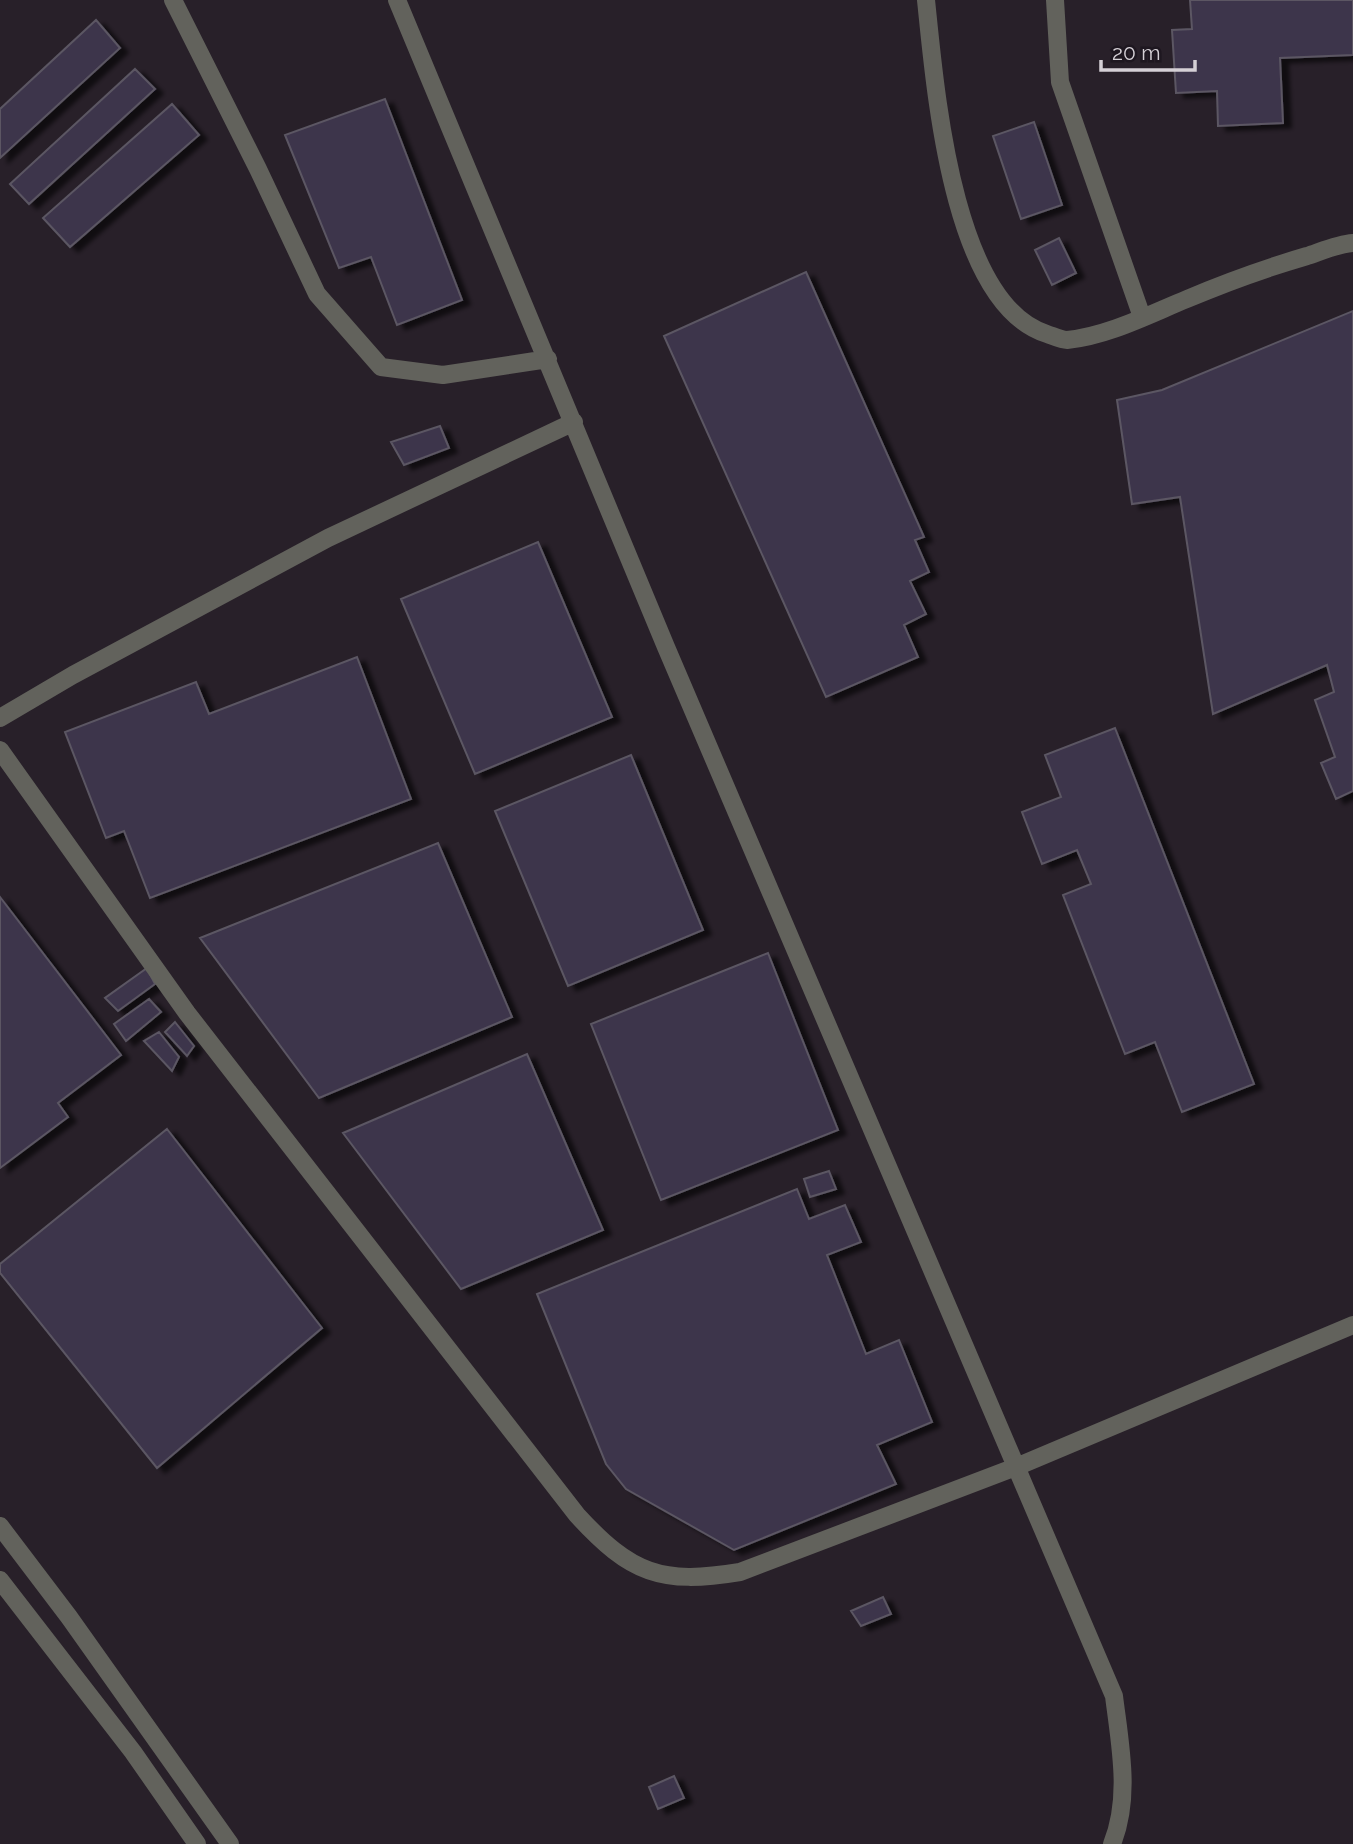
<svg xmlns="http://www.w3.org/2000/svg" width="1353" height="1844" viewBox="0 0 1353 1844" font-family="Raleway,sans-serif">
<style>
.building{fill:#3e354c;stroke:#5b5763;stroke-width:2;filter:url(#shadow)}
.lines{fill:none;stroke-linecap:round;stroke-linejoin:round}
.minor{stroke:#62625c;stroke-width:18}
</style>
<defs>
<filter id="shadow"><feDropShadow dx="8" dy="4.5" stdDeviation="2" flood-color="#0009"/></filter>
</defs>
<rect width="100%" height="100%" fill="#282029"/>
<path class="building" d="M 1190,0 L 1353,0 L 1353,55 L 1280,58 L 1283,123 L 1218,126 L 1217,91 L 1176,93 L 1172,30 L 1192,29 Z
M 96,20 L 120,48 L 0,158 L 0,109 Z
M 135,69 L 155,89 L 29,204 L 10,184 Z
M 385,99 L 462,300 L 397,325 L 371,257 L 339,268 L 285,135 Z
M 172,104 L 199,135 L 70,247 L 43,218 Z
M 1034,122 L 1062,205 L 1021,219 L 993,136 Z
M 1059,238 L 1076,273 L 1052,285 L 1035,250 Z
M 806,272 L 924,537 L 915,540 L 929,572 L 910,581 L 926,614 L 904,625 L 918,657 L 826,697 L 664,336 Z
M 1353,311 L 1353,791 L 1336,799 L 1321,763 L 1335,757 L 1315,700 L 1334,692 L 1327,665 L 1213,714 L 1180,497 L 1132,504 L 1117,400 L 1162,390 Z
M 440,426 L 449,448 L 404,465 L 391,442 Z
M 538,542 L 612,717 L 475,774 L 401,599 Z
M 357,657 L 411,799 L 150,898 L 124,831 L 106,838 L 65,732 L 196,682 L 209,714 Z
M 1115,728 L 1254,1084 L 1182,1112 L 1155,1042 L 1125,1054 L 1063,895 L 1091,884 L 1077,850 L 1042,864 L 1022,812 L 1061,797 L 1045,755 Z
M 631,755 L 703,930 L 568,986 L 495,811 Z
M 438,843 L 512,1017 L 319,1098 L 200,938 Z
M 0,897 L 121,1055 L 58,1103 L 68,1117 L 0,1168 Z
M 768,953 L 838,1130 L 661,1200 L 591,1024 Z
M 147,968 L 155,984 L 118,1011 L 105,998 Z
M 149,999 L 161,1012 L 126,1041 L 114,1024 Z
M 175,1022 L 194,1046 L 187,1056 L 165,1032 Z
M 159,1032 L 179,1057 L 172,1071 L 144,1041 Z
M 527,1054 L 603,1230 L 461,1289 L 343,1133 Z
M 167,1129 L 322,1328 L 157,1468 L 0,1273 L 0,1264 Z
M 829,1171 L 836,1189 L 810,1197 L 804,1179 Z
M 797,1189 L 809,1219 L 845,1205 L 861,1242 L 827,1255 L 866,1354 L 899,1340 L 932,1422 L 877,1445 L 896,1484 L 734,1550 L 626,1489 L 606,1464 L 537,1294 Z
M 883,1597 L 891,1614 L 861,1626 L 851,1611 Z
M 674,1776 L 684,1798 L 658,1809 L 649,1787 Z"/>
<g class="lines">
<path class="minor" d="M 173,0 L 258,169 L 317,294 L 381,367 L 443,375 L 548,359
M 397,0 L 666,647 L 1114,1696 C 1120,1745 1131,1797 1112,1844
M 926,0 C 935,85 951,304 1047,334 C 1053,336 1061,340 1067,340 C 1108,336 1150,314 1187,299 C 1227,282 1266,268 1307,256 C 1322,251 1338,244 1353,243
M 1055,0 L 1060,82 L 1142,317
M 0,718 L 73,675 L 328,538 L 574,422
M 0,750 L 187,1013 L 577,1515 C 631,1574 661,1585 740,1572 L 1016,1467 L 1353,1325
M 0,1526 L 69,1617 L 230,1844
M 0,1580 L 133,1752 L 197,1844"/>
</g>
<path d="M1101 60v10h94v-10" fill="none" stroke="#d5d0d6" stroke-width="3.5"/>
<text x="1112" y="60" font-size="21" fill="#d5d0d6" stroke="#1e1720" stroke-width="5" paint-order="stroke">20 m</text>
</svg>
